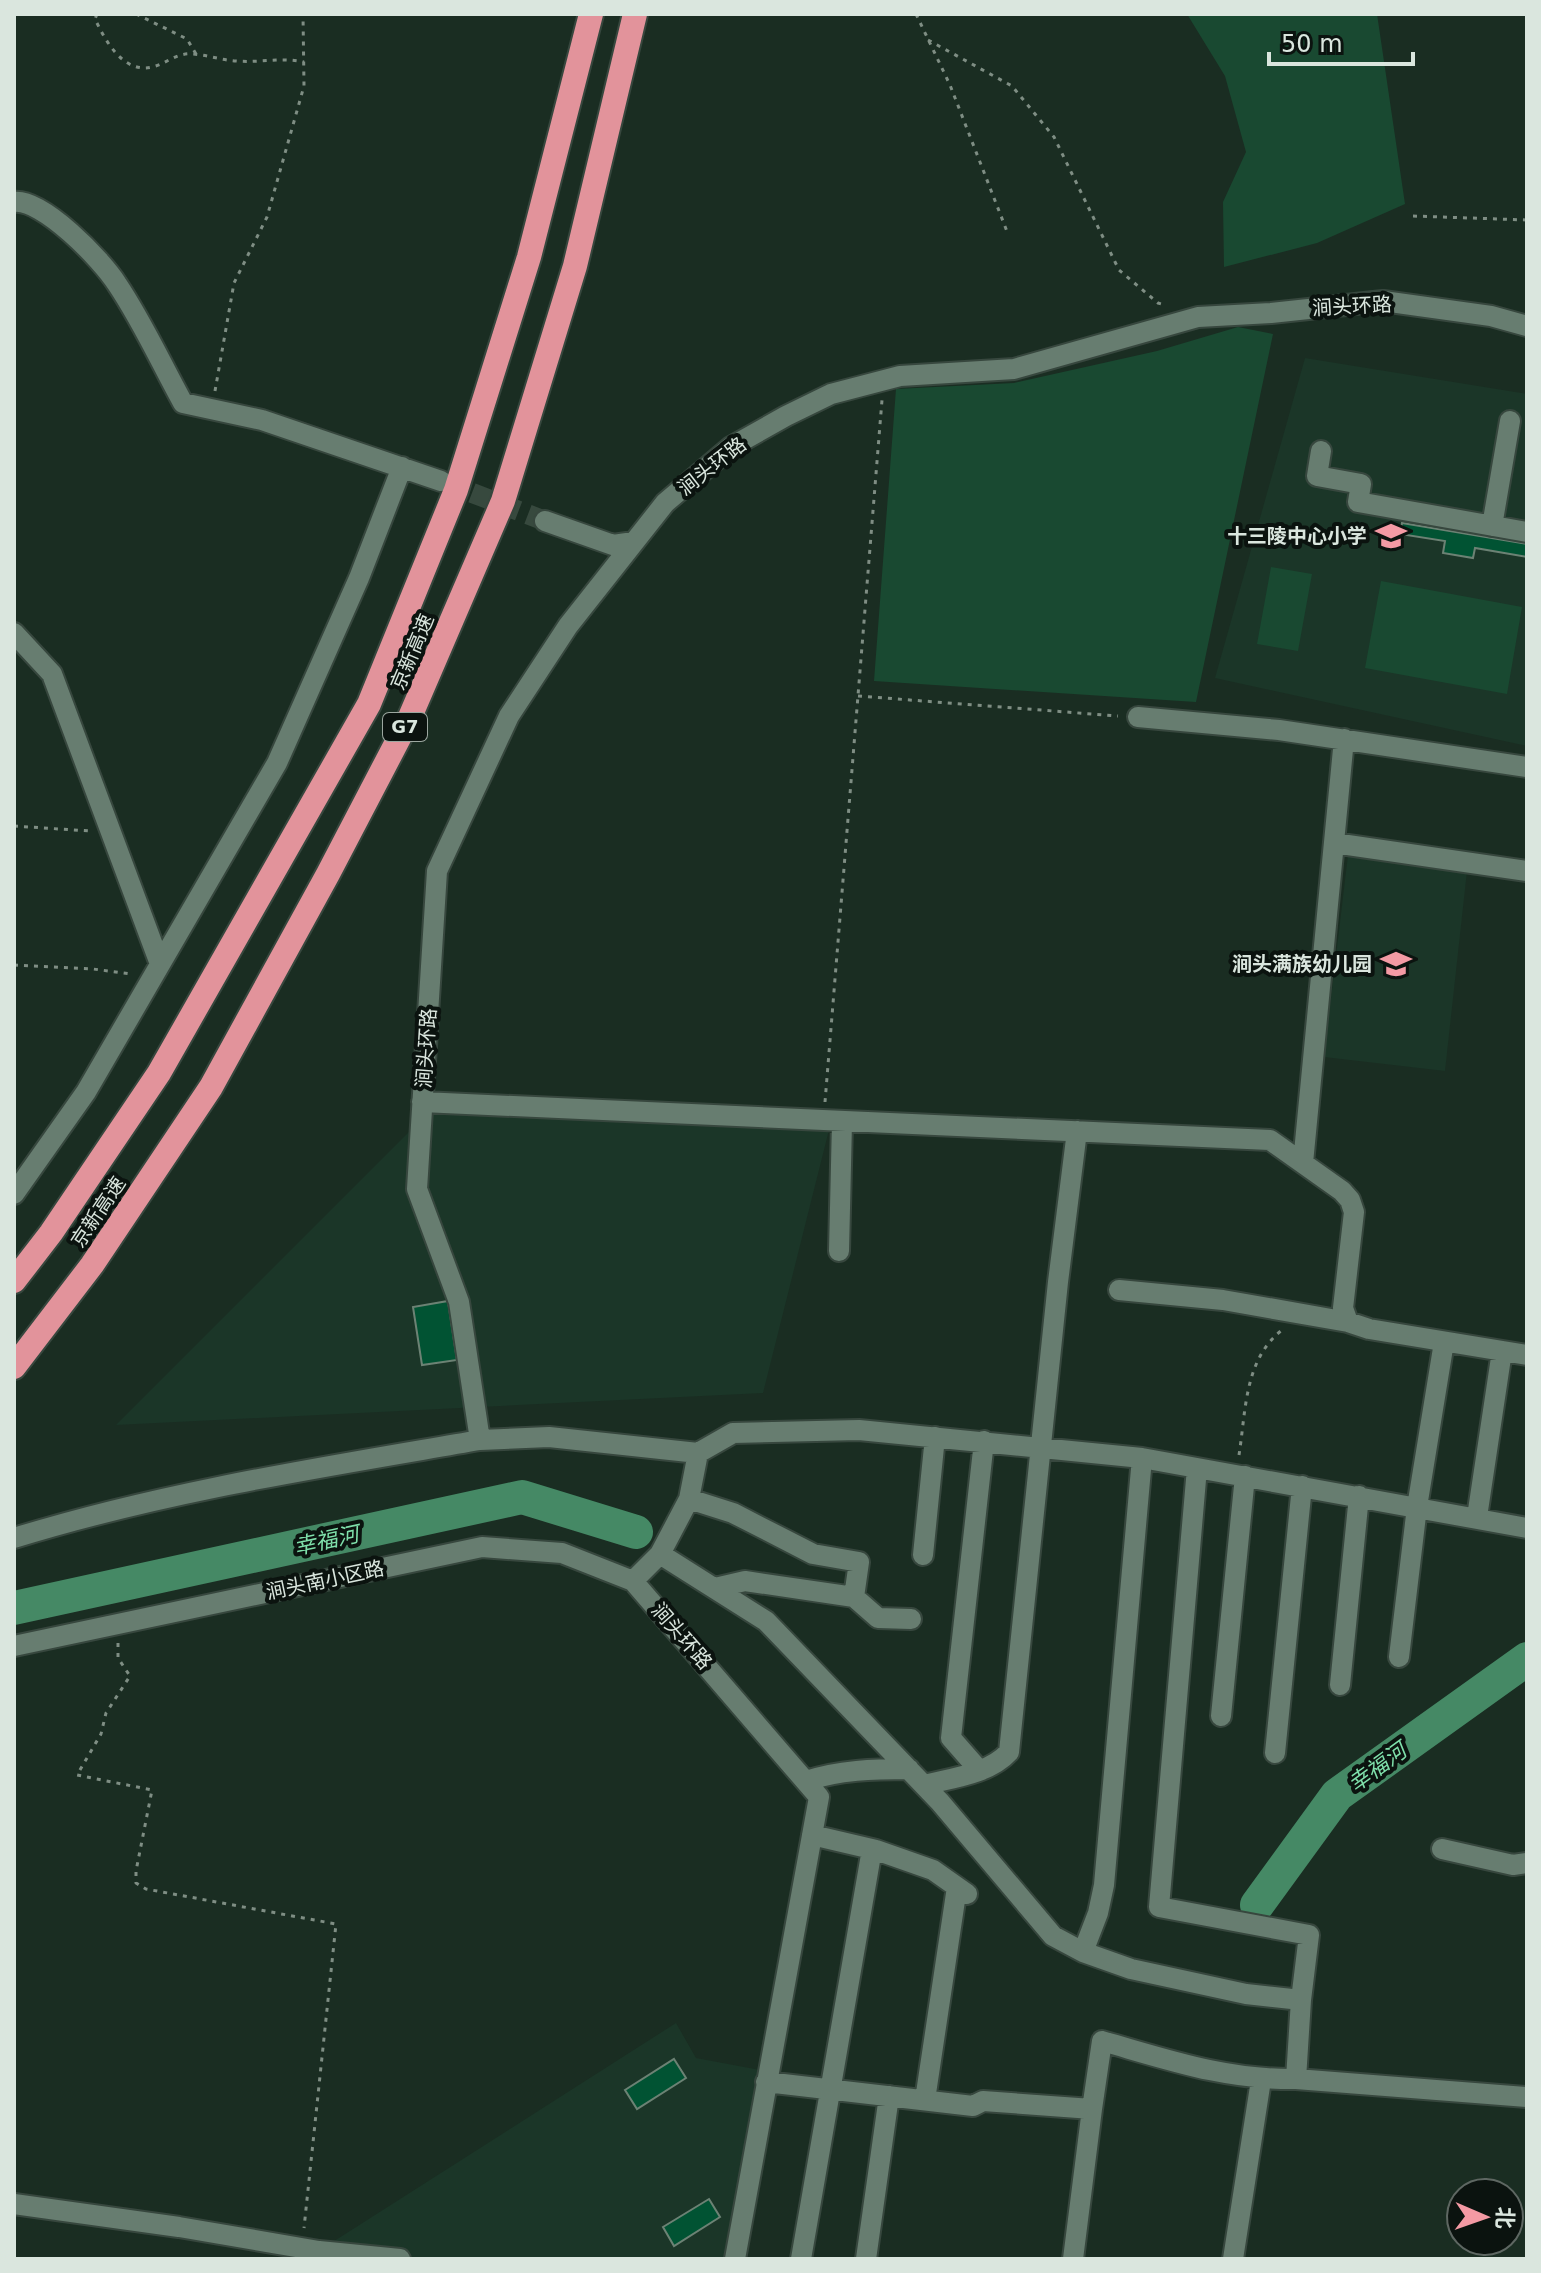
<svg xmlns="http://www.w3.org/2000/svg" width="1541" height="2273" viewBox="0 0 1541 2273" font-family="'DejaVu Sans','Noto Sans SC',sans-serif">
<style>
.built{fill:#1b3628}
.green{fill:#194931}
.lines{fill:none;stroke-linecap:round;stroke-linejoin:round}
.river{stroke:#458965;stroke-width:34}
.building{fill:#015333;stroke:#6c8274;stroke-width:2}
.minor-tunnel{stroke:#37493e;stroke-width:20;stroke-dasharray:20 10;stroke-linecap:butt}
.minor-casing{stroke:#37473e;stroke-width:24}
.highway-casing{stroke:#37473e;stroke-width:28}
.path{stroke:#7f8e84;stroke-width:3;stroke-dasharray:4 6;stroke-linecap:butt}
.minor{stroke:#677d70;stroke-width:20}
.highway{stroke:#e2939b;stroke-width:24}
.labels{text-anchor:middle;stroke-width:8;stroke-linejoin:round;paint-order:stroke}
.shield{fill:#0b130f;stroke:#9ca7a0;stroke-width:2}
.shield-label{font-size:18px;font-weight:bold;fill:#dae6de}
.street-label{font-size:20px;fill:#dae6de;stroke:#0b130f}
.poi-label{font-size:20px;font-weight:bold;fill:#dae6de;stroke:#0b130f;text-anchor:end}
.water-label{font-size:22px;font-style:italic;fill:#7fe0ab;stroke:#0b130f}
</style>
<rect width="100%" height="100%" fill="#1a2d22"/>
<path class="built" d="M 1305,358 L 1527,394 L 1527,746 L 1215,678 Z
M 1348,855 L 1467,871 L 1445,1071 L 1324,1057 Z
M 438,1103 L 834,1110 L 763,1393 L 116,1425 Z
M 676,2023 L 696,2058 L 760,2070 L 725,2259 L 306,2259 Z"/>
<path class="green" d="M 1187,14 L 1377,14 L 1405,204 L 1317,243 L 1224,267 L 1223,202 L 1246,152 L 1225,76 Z
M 1238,327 L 1273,334 L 1196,702 L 874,681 L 896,389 L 1014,383 L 1157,351 Z
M 1271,567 L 1312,574 L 1298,651 L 1257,644 Z
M 1381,581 L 1522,607 L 1507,694 L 1365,668 Z"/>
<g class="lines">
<path class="river" d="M 14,1608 L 522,1497 L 636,1532
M 1257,1905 L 1337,1795 L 1527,1659"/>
</g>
<path class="building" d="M 1402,523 L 1527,544 L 1527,557 L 1475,548 L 1473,558 L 1443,553 L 1445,541 L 1400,534 Z
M 448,1301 L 457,1360 L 422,1365 L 413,1307 Z
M 674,2059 L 686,2078 L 637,2109 L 625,2090 Z
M 709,2199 L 720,2217 L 674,2246 L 663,2227 Z"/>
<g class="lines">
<path class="minor-tunnel" d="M 444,482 L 545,521"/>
<defs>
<path id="minor" d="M 14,202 C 42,198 102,260 117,284 C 142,321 161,363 183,403 L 262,420 L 441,481
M 1321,451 L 1317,476 L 1361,484 L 1358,502 L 1527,532
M 545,521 L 613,545 L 634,542
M 1492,526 L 1510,421
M 14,633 L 52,674 L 160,964
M 1138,717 L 1279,730 L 1527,767
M 1334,843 L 1527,871
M 422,1102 L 1270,1140 L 1342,1191 L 1350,1200 L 1354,1212 L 1343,1308 L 1348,1322 L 1369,1329 L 1527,1355
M 1303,1163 L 1344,739
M 14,1194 L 86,1092 L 277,763 L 359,578 L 402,467
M 839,1251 L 842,1122
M 1119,1290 L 1223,1300 L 1348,1322
M 698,1453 L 549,1437 L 480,1440 L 459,1302 L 417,1189 L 437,871 L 509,716 L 568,626 L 665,503 L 731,447 L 786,416 L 831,394 L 900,376 L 1014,369 L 1198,317 L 1271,313 L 1383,301 L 1491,316 L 1527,326
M 698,1453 L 733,1433 L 859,1430 L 1142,1458 L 1527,1528
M 1197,1468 L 1159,1907 L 1309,1935 L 1301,2000 L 1296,2079
M 689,1499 L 733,1513 L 813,1554 L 859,1562 L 854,1597 L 745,1581 L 715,1588
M 1477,1517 L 1502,1351
M 14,1538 C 166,1491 324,1467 480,1440
M 660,1554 L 766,1621 L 940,1802 L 1053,1936 L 1083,1952 L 1131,1969 L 1246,1994 L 1301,2000
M 923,1555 L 935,1437
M 633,1581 L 660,1554 L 689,1499 L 698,1453
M 854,1597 L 878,1618 L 911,1619
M 14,1646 L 482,1547 L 562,1553 L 633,1581 L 819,1797 L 735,2259
M 1399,1657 L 1417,1507 L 1444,1342
M 1340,1685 L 1359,1496
M 1221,1716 L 1245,1476
M 1275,1753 L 1302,1486
M 979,1770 L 951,1738 L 984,1441
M 806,1781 C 839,1770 874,1769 909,1769
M 924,1785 C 952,1778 989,1774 1009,1752 L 1058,1282 L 1077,1131
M 812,1835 L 876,1850 L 933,1870 L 967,1894
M 1442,1849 L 1513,1865 L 1527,1863
M 1083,1952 L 1098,1913 L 1104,1885 L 1142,1458
M 766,2082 L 973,2106 L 983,2101 L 1092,2109 L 1102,2041 C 1169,2060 1226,2080 1296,2079 L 1527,2097
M 925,2100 L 957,1887
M 14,2204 L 179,2227 L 319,2251 L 400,2259
M 801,2259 L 872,1849
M 866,2259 L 889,2096
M 1073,2259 L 1092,2109
M 1233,2259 L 1261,2080"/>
<path id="highway" d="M 14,1281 L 51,1233 L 159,1073 L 369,704 L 456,490 L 529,257 L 591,14
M 14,1367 L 92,1265 L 211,1087 L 328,874 L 410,717 L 503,501 L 575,266 L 635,14"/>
</defs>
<use href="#minor" class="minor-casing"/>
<use href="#highway" class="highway-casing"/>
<path class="path" d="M 97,14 L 95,19 C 105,40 123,74 152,67 C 166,64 177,52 193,54 C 207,55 221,60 236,61 C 260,63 281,57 304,62
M 136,14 L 187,39 L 196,54
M 916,14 L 950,85 L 1008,234
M 928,40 L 1012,86 L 1054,137 L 1119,270 L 1158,303 L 1165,305
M 1413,216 L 1527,220
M 215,391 L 234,283 L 267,217 L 304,86 L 303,14
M 858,696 L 1118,716
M 14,826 L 90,831
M 14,965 L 93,969 L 132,974
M 825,1102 L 882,400
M 1239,1455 C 1246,1411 1244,1360 1282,1330
M 118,1643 L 118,1658 L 130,1676 L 106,1713 L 101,1734 L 77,1775 L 152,1790 L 136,1871 L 136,1883 L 146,1889 L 336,1924 L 304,2228"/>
<use href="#minor" class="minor"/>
<use href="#highway" class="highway"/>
</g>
<defs>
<symbol id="school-bare" viewBox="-9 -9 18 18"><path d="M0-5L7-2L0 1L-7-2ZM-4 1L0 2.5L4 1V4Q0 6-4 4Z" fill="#f49aa4" stroke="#0b130f" stroke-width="2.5" paint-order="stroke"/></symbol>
</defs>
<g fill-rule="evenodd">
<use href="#school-bare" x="1369" y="514" width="44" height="44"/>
<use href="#school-bare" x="1374" y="942" width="44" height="44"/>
</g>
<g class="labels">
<rect class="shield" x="383" y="713" width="44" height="28" rx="6"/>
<g class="shield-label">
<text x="405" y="733">G7</text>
</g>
<g class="street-label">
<text transform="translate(1352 306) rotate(-3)" y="7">涧头环路</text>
<text transform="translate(712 466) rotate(-38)" y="7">涧头环路</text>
<text transform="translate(412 652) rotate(-67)" y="7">京新高速</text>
<text transform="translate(426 1048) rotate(-86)" y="7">涧头环路</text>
<text transform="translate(98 1212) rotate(-56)" y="7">京新高速</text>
<text transform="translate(325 1580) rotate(-12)" y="7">涧头南小区路</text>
<text transform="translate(682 1636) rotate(49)" y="7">涧头环路</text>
</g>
<g class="poi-label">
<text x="1367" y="543">十三陵中心小学</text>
<text x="1372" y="971">涧头满族幼儿园</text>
</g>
<g class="water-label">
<text transform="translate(326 1540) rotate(-12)" y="8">幸福河</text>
<text transform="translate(1377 1767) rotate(-36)" y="8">幸福河</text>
</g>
</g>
<rect width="1541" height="2273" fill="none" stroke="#dae6de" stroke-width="32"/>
<g transform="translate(1485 2217) rotate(92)"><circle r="38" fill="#0b130f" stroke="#5e6762" stroke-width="2"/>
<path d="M0-6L14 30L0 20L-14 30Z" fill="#f49aa4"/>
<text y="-12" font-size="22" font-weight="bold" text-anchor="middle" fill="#dae6de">北</text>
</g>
<path d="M1269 52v12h144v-12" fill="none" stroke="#dae6de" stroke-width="4"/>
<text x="1281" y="52" font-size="24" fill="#dae6de" stroke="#0b130f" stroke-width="6" paint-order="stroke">50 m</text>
</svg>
